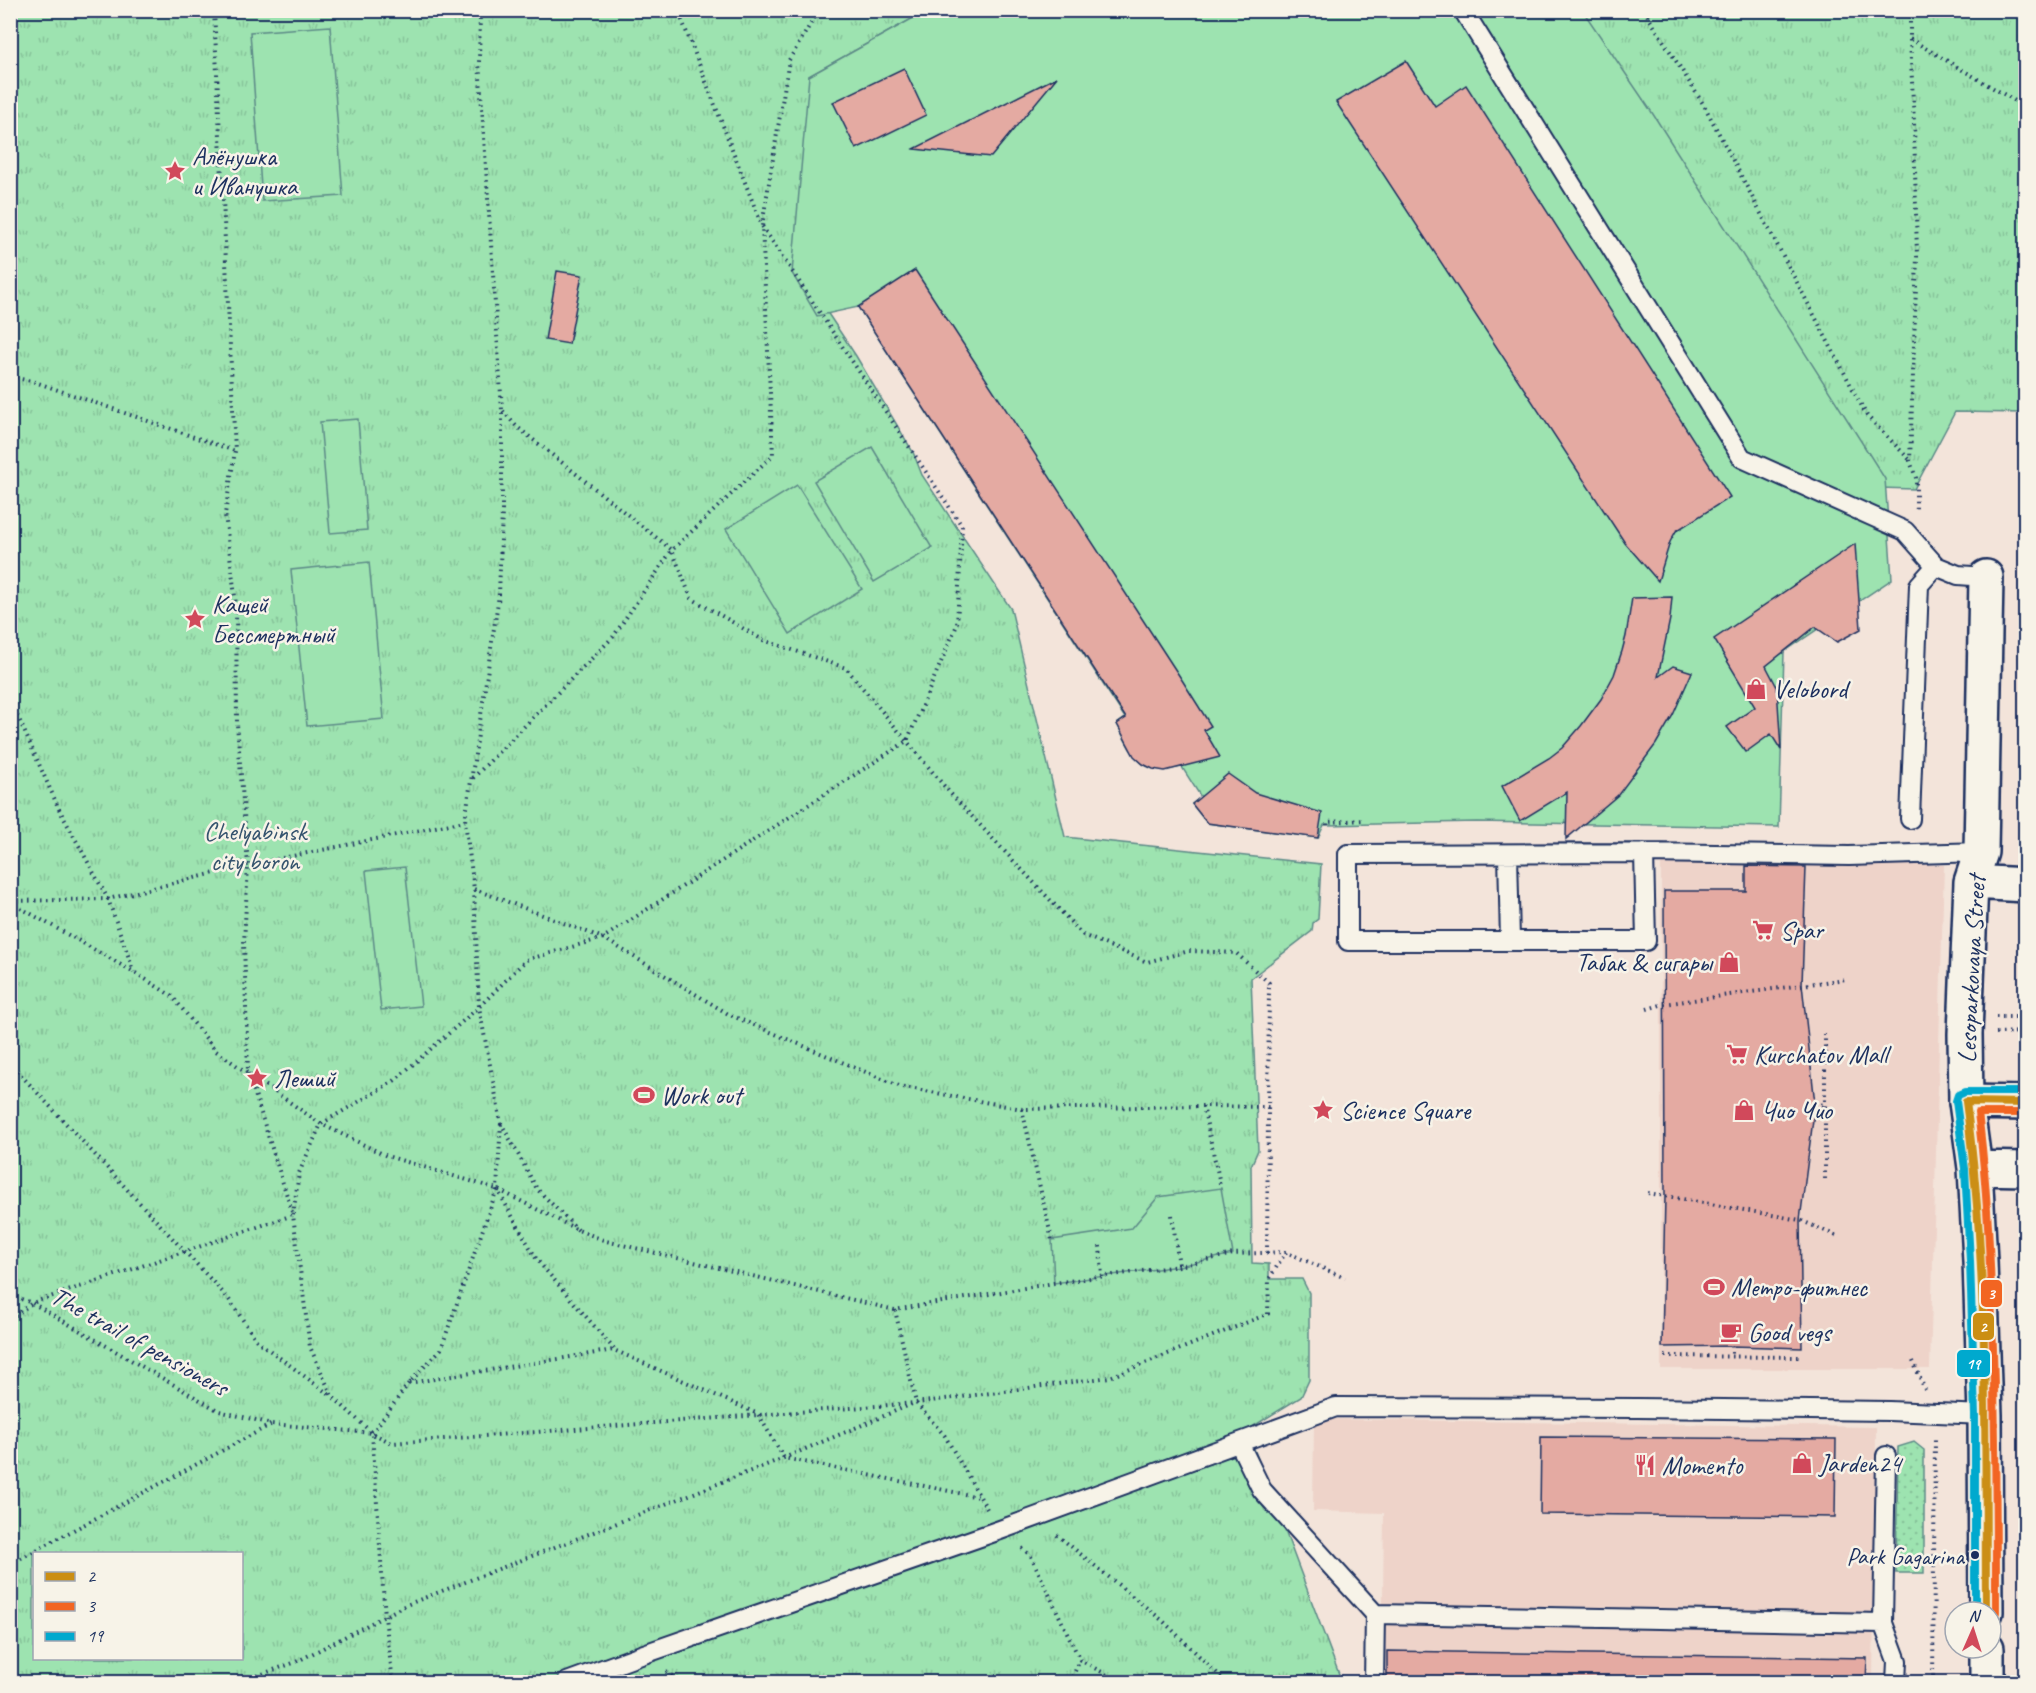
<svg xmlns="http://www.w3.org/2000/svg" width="2036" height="1693" viewBox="0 0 2036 1693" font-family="Caveat,sans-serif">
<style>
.built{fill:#eed3c9}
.grass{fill:url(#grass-dots);stroke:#5c8987;stroke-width:1.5}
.park{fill:url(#park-tufts);stroke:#5c8987;stroke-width:1.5;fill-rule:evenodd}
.pitch{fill:#9de3b0;stroke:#5c8987;stroke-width:1.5}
.building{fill:#e4aaa2;stroke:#1b2f5e;stroke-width:1.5}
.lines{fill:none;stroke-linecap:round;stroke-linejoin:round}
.lane-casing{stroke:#1b2f5e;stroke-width:22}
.street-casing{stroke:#1b2f5e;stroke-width:38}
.secondary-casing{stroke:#1b2f5e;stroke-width:38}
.path{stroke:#1b2f5e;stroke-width:4;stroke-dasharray:1.5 4.5;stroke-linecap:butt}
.lane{stroke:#f7f3e8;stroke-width:18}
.street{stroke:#f7f3e8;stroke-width:33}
.secondary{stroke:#f7f3e8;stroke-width:33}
.bus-1-casing{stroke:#f7f3e8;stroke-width:12}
.bus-2-casing{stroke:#f7f3e8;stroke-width:12}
.bus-3-casing{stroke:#f7f3e8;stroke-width:12}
.bus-1{stroke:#cb8e13;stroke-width:8}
.bus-2{stroke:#f26522;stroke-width:8}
.bus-3{stroke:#00a9ce;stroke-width:8}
.bus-dot{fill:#1b2f5e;stroke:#f7f3e8;stroke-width:2}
.labels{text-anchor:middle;stroke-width:5;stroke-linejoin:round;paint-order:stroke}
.bus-label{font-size:24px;fill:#1b2f5e;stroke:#f7f3e8;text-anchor:end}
.poi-label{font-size:26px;fill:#1b2f5e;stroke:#f7f3e8;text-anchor:start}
.park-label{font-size:26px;fill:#35536e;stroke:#f7f3e8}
.street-label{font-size:26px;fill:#1b2f5e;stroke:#f7f3e8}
.line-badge{stroke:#f7f3e8;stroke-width:2}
.badge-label{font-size:16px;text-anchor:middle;font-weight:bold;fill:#fff}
</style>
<defs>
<pattern id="grass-dots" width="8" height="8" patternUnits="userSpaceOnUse" patternTransform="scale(1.5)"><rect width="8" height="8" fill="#9de3b0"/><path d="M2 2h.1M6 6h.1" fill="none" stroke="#87c39a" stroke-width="1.8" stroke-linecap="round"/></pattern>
<pattern id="park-tufts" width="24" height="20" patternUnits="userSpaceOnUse" patternTransform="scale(1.5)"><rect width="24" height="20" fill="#9de3b0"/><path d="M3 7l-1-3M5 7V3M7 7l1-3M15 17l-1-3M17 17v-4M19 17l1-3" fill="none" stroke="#87c39a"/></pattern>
</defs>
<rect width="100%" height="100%" fill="#f3e4da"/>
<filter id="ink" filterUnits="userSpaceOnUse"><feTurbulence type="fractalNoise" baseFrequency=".0167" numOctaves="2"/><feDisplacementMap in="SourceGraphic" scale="12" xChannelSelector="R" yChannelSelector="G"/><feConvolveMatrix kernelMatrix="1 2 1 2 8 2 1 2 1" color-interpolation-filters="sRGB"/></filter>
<g filter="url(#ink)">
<path class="built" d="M 1661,855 L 1944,865 L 1930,1369 L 1661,1369 Z
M 1314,1419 L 1876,1427 L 1873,1682 L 1382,1682 L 1384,1513 L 1313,1511 Z"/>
<path class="grass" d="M 1914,1442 L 1924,1450 L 1924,1573 L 1896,1573 L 1898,1447 Z"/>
<path class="park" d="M 1489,10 L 2025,11 L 2025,413 L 1955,412 L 1914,489 L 1879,488 Z
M 11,11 L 926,11 L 809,76 L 819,300 L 856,356 L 913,452 L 922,475 L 1011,609 L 1065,837 L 1321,864 L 1318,919 L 1313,923 L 1312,931 L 1251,978 L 1258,1150 L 1251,1166 L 1252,1263 L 1269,1264 L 1269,1279 L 1302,1279 L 1309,1293 L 1309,1380 L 1301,1397 L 1247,1430 L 1342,1682 L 11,1682 ZM 34,1554 L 242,1554 L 242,1658 L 34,1658 Z"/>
<path class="pitch" d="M 926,11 L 1583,11 L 1651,111 L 1885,479 L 1892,579 L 1784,652 L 1779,827 L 1477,822 L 1327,825 L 1324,825 L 1318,838 L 1207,823 L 1192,804 L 1201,797 L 1182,767 C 1140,777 1134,757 1117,724 L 1125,718 L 858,307 L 817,316 L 792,273 L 809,76 Z
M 330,26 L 343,196 L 262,201 L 250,32 Z
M 358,419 L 367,530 L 330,533 L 320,422 Z
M 872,447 L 932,548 L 874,582 L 814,481 Z
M 797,485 L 862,589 L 790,634 L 726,529 Z
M 369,562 L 384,719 L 307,726 L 291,570 Z
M 405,867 L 421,1006 L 381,1010 L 366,871 Z
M 1221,1188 L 1233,1254 L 1179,1266 L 1054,1283 L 1052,1240 L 1132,1228 L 1158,1197 Z"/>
<path class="building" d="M 1406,61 L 1435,106 L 1466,85 L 1730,497 L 1676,531 L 1670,542 L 1658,581 L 1625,543 L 1336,102 Z
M 904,68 L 926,115 L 856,149 L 833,102 Z
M 1057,77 L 991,157 L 914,149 Z
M 915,270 L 1182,680 L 1211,726 L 1204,730 L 1220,757 L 1165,771 L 1153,769 L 1143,764 L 1134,756 L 1117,724 L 1126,718 L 858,307 Z
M 557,271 L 582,275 L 569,344 L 545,340 Z
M 1855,544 L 1861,629 L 1837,642 L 1815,627 L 1766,666 L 1777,687 L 1781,750 L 1771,734 L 1746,752 L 1727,727 L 1755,707 L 1714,639 Z
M 1672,597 L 1670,619 L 1658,677 L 1673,666 L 1692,672 L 1673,715 L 1656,744 L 1618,795 L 1566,839 L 1567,792 L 1520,821 L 1502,786 L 1549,758 L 1562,748 L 1581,726 L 1601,699 L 1614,675 L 1622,651 L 1626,636 L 1632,598 Z
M 1228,774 L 1255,793 L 1322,813 L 1318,838 L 1207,823 L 1192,804 Z
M 1746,866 L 1806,867 L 1802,984 L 1815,1104 L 1800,1220 L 1802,1348 L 1732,1346 L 1662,1347 L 1665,1196 L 1664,891 L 1746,891 Z
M 1541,1437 L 1836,1439 L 1835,1517 L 1540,1514 Z
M 1387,1651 L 1867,1658 L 1866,1683 L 1387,1683 Z"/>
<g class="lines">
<defs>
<path id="lane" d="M 1463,10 L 1742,458 L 1905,531 L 1936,566
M 1910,819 L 1919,585 L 1936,566 L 1958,575 L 1986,577
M 1644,853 L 1646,941 L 1348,941 L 1348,854 L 1644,853 L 1849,856 L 1981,852
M 1508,854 L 1510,941
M 1239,1443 L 1262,1490 L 1375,1614 L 1883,1623
M 1886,1456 L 1883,1623 L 1897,1661 L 1896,1682
M 567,1682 L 641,1655 L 1000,1530 L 1336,1407 L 1638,1408 L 1889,1411 L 1985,1415
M 1374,1682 L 1375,1614"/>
<path id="street" d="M 1971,882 L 2026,885
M 1966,1102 L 1965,1034 L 1971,882 L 1981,852 L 1986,577"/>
<path id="secondary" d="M 1975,1168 L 2026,1169
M 1986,1612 L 1985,1415 L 1980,1261 L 1975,1168 L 1966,1102 L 2026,1103
M 1987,1648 L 1987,1682"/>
</defs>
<use href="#lane" class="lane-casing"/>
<use href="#street" class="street-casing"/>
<use href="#secondary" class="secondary-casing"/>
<path class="path" d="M 1644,10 L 1705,107 L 1867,416 L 1910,460
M 1910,10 L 1910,39 L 1914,123 L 1917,257 L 1910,461 L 1916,478 L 1916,510
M 1910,39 L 2022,105 L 2026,106
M 10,377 L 32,381 L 235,451
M 503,411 L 516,426 L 672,550 L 691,598 L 763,640 L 846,668 L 950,793 L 1083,935 L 1147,962 L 1189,951 L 1236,953 L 1269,983 L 1267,1254
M 10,699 L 59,809 L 108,899 L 134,972
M 473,778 L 613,637 L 672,550 L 773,455 L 762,226 L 789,60 L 819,10
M 1327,825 L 1327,822 L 1365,820
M 474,889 L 603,938 L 730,1015 L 899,1086 L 1022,1109 L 1203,1106 L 1269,1107
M 11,901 L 108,899 L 248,865 L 465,821
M 10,902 L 134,972 L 172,996 L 216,1051 L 321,1124 L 387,1156 L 497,1189 L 578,1230 L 606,1241 L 895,1310 L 1054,1283 L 1179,1266 L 1233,1254 L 1286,1252 L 1345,1278
M 1647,1009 L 1664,1004 L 1846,979
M 1996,1017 L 2026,1017
M 1996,1033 L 2026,1032
M 10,1061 L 20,1074 L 228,1298 L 257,1341 L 330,1395
M 1815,1104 L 1825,1105
M 1203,1106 L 1221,1188
M 1022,1109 L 1052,1240
M 1825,1179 L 1825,1034
M 497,1189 L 537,1260 L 614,1349
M 1648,1193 L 1800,1220 L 1839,1237
M 1172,1215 L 1179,1266
M 578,1230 L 537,1189 L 501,1123 L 479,1007 L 526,960 L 603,938 L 907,741 L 957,625 L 962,526 L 762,226 L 678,10
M 1100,1246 L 1102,1277
M 2022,1262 L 2026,1261
M 10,1295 L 32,1303 L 219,1411 L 272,1424 L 372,1433 L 392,1443 L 916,1403 L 1110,1377 L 1268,1314 L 1269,1279 L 1286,1252
M 895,1310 L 916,1403 L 945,1436 L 987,1509
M 10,1319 L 32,1303 L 293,1215 L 248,1072 L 244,943 L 248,865 L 237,724 L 236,605 L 225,514 L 235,451 L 214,10
M 1732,1346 L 1732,1356
M 1665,1356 L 1801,1357
M 1913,1361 L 1925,1390
M 409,1383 L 614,1350 L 758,1414 L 784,1458 L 979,1497
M 372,1433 L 409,1383 L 441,1349 L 497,1189 L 501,1123
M 1057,1535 L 1163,1621 L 1226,1682
M 1022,1548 L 1031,1556 L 1080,1660 L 1120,1682
M 10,1564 L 272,1424
M 666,1672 L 682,1682
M 240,1682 L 296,1662 L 406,1605 L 784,1458 L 912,1404
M 393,1682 L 385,1617 L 372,1433 L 332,1396 L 310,1347 L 293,1215 L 299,1173 L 321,1124 L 394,1081 L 479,1007 L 474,889 L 465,821 L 499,595 L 502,511 L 502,410 L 479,62 L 480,10
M 1070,1682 L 1080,1660
M 1933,1682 L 1935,1437"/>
<use href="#lane" class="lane"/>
<use href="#street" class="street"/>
<use href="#secondary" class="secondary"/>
<defs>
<path id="bus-1" d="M 1986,1612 C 1985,1442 1989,1270 1966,1102 L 2026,1103"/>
<path id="bus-2" d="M 1996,1612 C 1996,1515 1996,1418 1992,1321 C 1990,1251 1987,1182 1978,1113 L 2026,1113"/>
<path id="bus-3" d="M 1975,1612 L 1975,1415 L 1970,1261 L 1965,1169 L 1956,1101 L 1958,1095 L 1965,1092 L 2026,1092"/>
</defs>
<use href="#bus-1" class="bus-1-casing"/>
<use href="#bus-2" class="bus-2-casing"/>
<use href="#bus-3" class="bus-3-casing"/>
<use href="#bus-1" class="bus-1"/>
<use href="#bus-2" class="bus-2"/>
<use href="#bus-3" class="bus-3"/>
</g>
</g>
<defs>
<symbol id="sight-bare" viewBox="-9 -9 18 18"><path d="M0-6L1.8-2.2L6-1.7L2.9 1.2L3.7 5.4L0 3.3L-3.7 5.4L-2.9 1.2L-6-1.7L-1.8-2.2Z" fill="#d1495b" stroke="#f7f3e8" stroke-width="2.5" paint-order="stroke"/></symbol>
<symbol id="shop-bare" viewBox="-9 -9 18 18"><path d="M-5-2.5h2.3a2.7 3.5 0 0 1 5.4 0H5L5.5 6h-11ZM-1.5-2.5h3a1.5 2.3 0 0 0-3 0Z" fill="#d1495b" stroke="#f7f3e8" stroke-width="2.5" paint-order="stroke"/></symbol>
<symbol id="supermarket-bare" viewBox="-9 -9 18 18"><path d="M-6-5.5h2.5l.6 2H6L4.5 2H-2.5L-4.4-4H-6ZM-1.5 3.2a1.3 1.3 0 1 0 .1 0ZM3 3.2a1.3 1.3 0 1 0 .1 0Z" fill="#d1495b" stroke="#f7f3e8" stroke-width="2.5" paint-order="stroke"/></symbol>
<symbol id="stadium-bare" viewBox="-9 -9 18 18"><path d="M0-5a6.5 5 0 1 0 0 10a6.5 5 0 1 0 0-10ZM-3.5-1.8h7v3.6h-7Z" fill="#d1495b" stroke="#f7f3e8" stroke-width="2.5" paint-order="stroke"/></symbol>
<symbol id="cafe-bare" viewBox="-9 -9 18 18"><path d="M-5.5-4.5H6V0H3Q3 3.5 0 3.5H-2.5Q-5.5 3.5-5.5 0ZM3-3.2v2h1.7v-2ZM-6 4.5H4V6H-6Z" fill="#d1495b" stroke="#f7f3e8" stroke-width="2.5" paint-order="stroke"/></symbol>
<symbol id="restaurant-bare" viewBox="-9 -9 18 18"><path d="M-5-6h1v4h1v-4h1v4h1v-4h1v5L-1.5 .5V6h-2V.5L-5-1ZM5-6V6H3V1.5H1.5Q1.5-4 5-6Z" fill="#d1495b" stroke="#f7f3e8" stroke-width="2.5" paint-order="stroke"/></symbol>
</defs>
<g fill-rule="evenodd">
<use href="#sight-bare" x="160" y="156" width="30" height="30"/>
<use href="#sight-bare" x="180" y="604" width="30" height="30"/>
<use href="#shop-bare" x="1741" y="674" width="30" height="30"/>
<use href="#supermarket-bare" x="1748" y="915" width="30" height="30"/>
<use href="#shop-bare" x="1714" y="947" width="30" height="30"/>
<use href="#supermarket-bare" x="1722" y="1039" width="30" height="30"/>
<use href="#sight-bare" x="242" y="1063" width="30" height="30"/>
<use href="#stadium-bare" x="629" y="1080" width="30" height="30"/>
<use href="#sight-bare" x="1308" y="1095" width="30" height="30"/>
<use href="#shop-bare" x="1729" y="1095" width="30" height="30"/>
<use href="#stadium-bare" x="1699" y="1272" width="30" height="30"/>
<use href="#cafe-bare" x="1716" y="1317" width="30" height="30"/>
<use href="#shop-bare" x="1787" y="1448" width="30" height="30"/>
<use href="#restaurant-bare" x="1630" y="1450" width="30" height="30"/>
</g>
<circle class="bus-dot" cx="1975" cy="1555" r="5"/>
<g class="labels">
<g class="bus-label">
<text x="1964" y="1564">Park Gagarina</text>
</g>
<g class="poi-label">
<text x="192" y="165">Алёнушка<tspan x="192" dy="30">и Иванушка</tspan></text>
<text x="212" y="613">Кащей<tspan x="212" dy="30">Бессмертный</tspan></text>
<text x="1773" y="698">Velobord</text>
<text x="1780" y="939">Spar</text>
<text x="1712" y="971" text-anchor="end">Табак &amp; сигары</text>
<text x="1754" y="1063">Kurchatov Mall</text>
<text x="274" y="1087">Леший</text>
<text x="661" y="1104">Work out</text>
<text x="1340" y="1119">Science Square</text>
<text x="1761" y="1119">Чио Чио</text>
<text x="1731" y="1296">Метро-фитнес</text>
<text x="1748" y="1341">Good vegs</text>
<text x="1819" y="1472">Jarden24</text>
<text x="1662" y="1474">Momento</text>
</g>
<g class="park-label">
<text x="255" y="840">Chelyabinsk<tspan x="255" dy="30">city boron</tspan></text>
</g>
<g class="street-label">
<text transform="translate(1971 969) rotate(-87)" y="9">Lesoparkovaya Street</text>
<text transform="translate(140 1341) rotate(29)" y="9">The trail of pensioners</text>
</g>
</g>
<g class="line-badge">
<rect x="1980" y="1279" width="23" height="29" rx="6" fill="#f26522"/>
<rect x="1972" y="1312" width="23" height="29" rx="6" fill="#cb8e13"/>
<rect x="1956" y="1349" width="35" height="29" rx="6" fill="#00a9ce"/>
</g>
<g class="badge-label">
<text x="1991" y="1299">3</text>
<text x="1983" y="1332">2</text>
<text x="1973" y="1369">19</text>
</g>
<rect width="2036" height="1693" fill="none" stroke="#f7f3e8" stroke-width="36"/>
<rect x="18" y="18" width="2000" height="1657" fill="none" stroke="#1b2f5e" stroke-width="2" filter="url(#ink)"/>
<rect x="33" y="1552" width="210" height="108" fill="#f7f3e8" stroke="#9fa5b1" stroke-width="1.5"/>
<rect x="45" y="1572" width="30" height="9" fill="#cb8e13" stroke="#9fa5b1" stroke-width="1.5"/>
<text x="87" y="1582" font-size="18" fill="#1b2f5e">2</text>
<rect x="45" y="1602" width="30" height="9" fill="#f26522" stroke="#9fa5b1" stroke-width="1.5"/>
<text x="87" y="1612" font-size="18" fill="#1b2f5e">3</text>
<rect x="45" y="1632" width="30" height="9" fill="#00a9ce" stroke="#9fa5b1" stroke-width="1.5"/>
<text x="87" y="1642" font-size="18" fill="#1b2f5e">19</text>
<g transform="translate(1973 1630) rotate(3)"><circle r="28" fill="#f7f3e8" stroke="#9fa5b1" stroke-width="1.5"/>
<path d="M0-4.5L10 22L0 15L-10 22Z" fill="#d1495b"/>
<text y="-9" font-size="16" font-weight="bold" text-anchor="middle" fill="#1b2f5e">N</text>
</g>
</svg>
